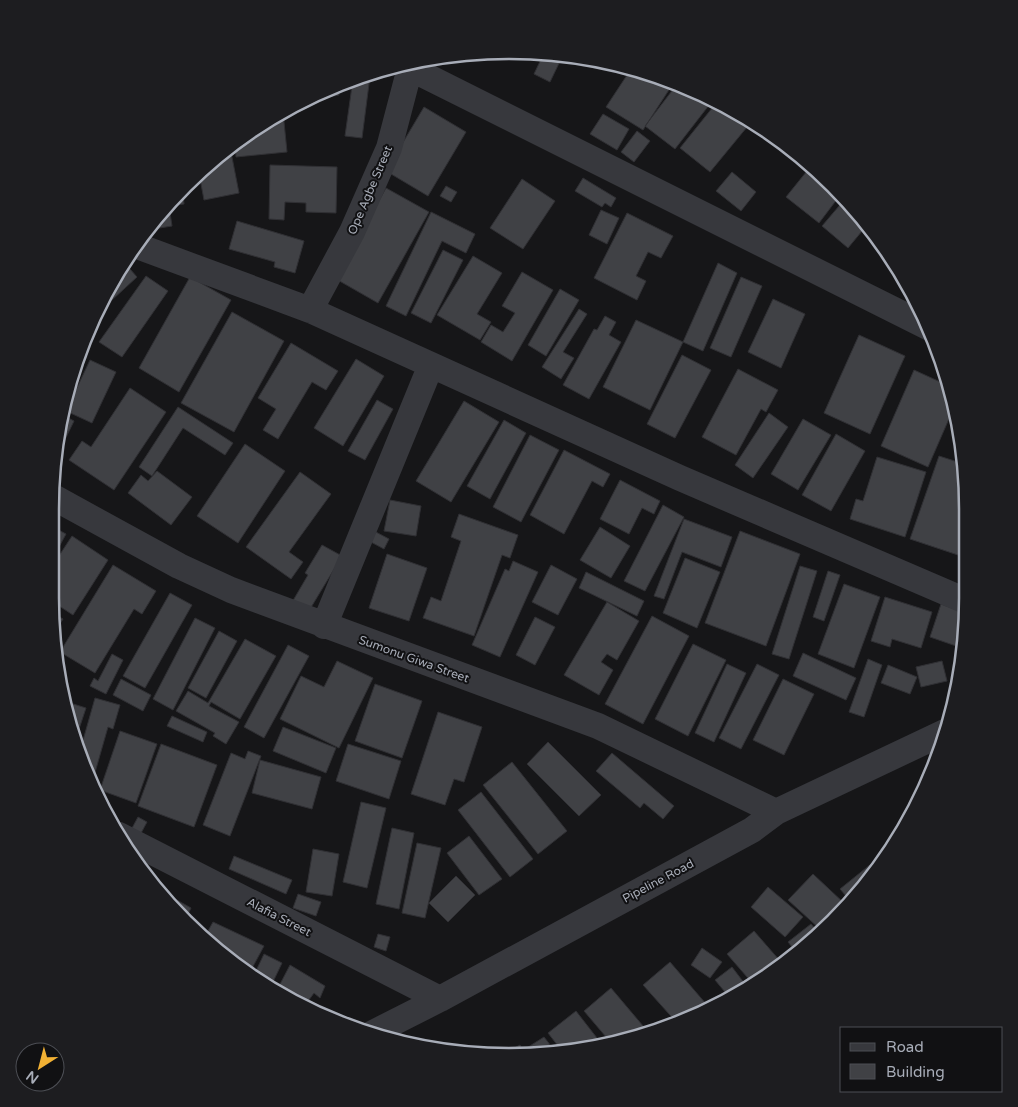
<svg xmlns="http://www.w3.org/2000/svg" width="1018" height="1107" viewBox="0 0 1018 1107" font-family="'Varela Round',sans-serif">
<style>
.building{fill:#404145;stroke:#303034}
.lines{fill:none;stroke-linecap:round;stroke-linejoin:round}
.minor{stroke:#37383d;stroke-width:26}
.labels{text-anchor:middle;stroke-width:4;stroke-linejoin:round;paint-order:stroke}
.street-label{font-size:12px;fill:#a8adb8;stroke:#111113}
.rim{fill:none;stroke:#a8adb8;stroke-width:2.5}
</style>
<rect width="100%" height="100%" fill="#161618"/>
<path class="building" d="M 544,53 L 563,55 L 550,82 L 534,74 Z
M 631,69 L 674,82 L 643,130 L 606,107 Z
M 365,75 L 370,76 L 362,138 L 345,136 L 353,79 Z
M 678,83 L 713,100 L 675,149 L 645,126 Z
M 337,84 L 339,95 L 303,101 L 334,85 Z
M 717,102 L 752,121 L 710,172 L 680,148 Z
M 424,107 L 466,132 L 428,196 L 386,171 Z
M 283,112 L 287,152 L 236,157 L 235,143 L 254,127 Z
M 603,114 L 629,129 L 617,150 L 590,134 Z
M 637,131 L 650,141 L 634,162 L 621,152 Z
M 230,147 L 239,193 L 204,200 L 199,173 Z
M 270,165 L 337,167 L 336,213 L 306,212 L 306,203 L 285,202 L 284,220 L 269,219 Z
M 811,166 L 834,185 L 841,194 L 819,223 L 786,197 Z
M 732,172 L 756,192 L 741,211 L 716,191 Z
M 583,178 L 616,198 L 611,207 L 605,203 L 602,207 L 575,191 Z
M 522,179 L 555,201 L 523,249 L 490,228 Z
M 446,186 L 457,192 L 451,202 L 440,196 Z
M 386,188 L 429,212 L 378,303 L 336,279 Z
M 183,194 L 184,204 L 169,206 L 172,226 L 147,230 L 176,195 Z
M 845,199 L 867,225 L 848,248 L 822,226 Z
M 601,210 L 619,218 L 607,244 L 589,235 Z
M 431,212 L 475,234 L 466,253 L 442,241 L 406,316 L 386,306 Z
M 627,213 L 673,236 L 661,258 L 648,252 L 636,276 L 646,281 L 637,300 L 594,278 Z
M 237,221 L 304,241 L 295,273 L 274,267 L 275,262 L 229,249 Z
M 443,250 L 463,260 L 431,323 L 411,313 Z
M 473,256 L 502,273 L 477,314 L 491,322 L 480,340 L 437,315 Z
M 123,261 L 137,277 L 112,300 L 109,297 L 99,306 Z
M 718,263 L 737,273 L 703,351 L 683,342 Z
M 522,272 L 553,290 L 512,361 L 481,342 L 491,325 L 503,332 L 515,313 L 502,306 Z
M 146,276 L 168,291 L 122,357 L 99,342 Z
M 190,277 L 231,300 L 179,392 L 139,368 Z
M 741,277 L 762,286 L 731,357 L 710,348 Z
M 560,289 L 579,300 L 546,356 L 528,345 Z
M 773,299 L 805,314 L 781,368 L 748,352 Z
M 579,309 L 587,314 L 563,352 L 574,358 L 561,379 L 542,367 Z
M 232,312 L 284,341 L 234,432 L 181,403 Z
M 605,316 L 616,322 L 609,335 L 621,342 L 589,399 L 563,385 L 594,329 L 597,330 Z
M 636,320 L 683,342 L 650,410 L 603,387 Z
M 859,335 L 905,356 L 870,434 L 824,413 Z
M 291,343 L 338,371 L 326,390 L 312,382 L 278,439 L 263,430 L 276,409 L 258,398 Z
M 79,352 L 87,356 L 62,410 Z
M 682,355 L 711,370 L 675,438 L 647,424 Z
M 356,359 L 384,376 L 343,446 L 314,428 Z
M 90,360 L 116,372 L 92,423 L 66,411 Z
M 738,369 L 778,390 L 766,412 L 761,409 L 736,455 L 702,437 Z
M 914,370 L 949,386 L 955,405 L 928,467 L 881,446 Z
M 130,388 L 166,412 L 114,490 L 69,460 L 82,441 L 91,447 Z
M 377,400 L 393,409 L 365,460 L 348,451 Z
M 464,401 L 499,422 L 451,502 L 416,481 Z
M 178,407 L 233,443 L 225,455 L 183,428 L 152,476 L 139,467 Z
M 769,413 L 788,427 L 753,478 L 735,465 Z
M 63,415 L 74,421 L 57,456 L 59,423 Z
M 803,419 L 831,435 L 798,490 L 771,474 Z
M 504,420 L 526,433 L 490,499 L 467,486 Z
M 836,434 L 865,451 L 831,511 L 802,495 Z
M 530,435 L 559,450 L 521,522 L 493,507 Z
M 245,444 L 285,471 L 238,543 L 197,516 Z
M 564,450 L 610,474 L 603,487 L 592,481 L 564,534 L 530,515 Z
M 939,456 L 964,464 L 968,509 L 967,558 L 910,539 Z
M 877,457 L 926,472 L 905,537 L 850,519 L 856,499 L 863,501 Z
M 157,471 L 192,497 L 171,525 L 128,493 L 141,475 L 148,481 Z
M 300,472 L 331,494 L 289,552 L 303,562 L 291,579 L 246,547 Z
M 620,480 L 660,501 L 654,514 L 642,508 L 629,534 L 600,519 Z
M 390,500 L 421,506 L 416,536 L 384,531 Z
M 663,505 L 684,517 L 645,591 L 624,581 Z
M 459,514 L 518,535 L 510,558 L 502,555 L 474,636 L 423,618 L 431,597 L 441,601 L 461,541 L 451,537 Z
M 684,519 L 732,537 L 721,567 L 682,552 L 664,599 L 654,596 Z
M 600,527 L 630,546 L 611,578 L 580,560 Z
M 55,528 L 66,534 L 52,560 L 53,531 Z
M 374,531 L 389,539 L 384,549 L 369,541 Z
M 740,531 L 800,554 L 766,646 L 705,623 Z
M 72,536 L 108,560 L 73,615 L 50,600 L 50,598 L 51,568 Z
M 322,545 L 342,556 L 307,614 L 291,604 L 308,575 L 305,573 Z
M 387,554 L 427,568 L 409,621 L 369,608 Z
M 685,558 L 720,572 L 697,628 L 663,613 Z
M 513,561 L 538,572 L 500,657 L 472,645 L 505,569 L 509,571 Z
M 113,565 L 156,591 L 142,614 L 134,609 L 95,673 L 60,652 Z
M 551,565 L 577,579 L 558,615 L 532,602 Z
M 800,566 L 817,571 L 789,659 L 772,654 Z
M 828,571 L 840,575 L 824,621 L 813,617 Z
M 586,572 L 644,601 L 637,616 L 579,588 Z
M 844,584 L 880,597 L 854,668 L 818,654 Z
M 170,593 L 192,605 L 145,688 L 123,676 Z
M 885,597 L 932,612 L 921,648 L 892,639 L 890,647 L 871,641 Z
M 607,602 L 639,621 L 617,660 L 607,654 L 601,662 L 613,670 L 599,695 L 564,675 Z
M 941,604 L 965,613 L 965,641 L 962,648 L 930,637 Z
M 51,612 L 63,619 L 54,634 Z
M 652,616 L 689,636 L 643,724 L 605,704 Z
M 535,617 L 555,627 L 535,665 L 516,655 Z
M 195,618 L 215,628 L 173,710 L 153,699 Z
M 219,631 L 237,641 L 206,698 L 188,688 Z
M 245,639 L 276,656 L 240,719 L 211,702 L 209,706 L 239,722 L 226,744 L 213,736 L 215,733 L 176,711 L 188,691 L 208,703 Z
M 693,644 L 726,660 L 688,736 L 655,719 Z
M 288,645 L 309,656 L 264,738 L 244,727 Z
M 803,653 L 856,678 L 846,700 L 793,676 Z
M 112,654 L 123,660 L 106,694 L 90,686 L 94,678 L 98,681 Z
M 868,659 L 882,665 L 864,717 L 849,712 Z
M 337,661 L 373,678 L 339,748 L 280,719 L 301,676 L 324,687 Z
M 942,661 L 947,681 L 921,687 L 916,667 Z
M 727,664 L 746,673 L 714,742 L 695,733 Z
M 757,664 L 779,675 L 741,749 L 719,738 Z
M 888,665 L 917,677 L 910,694 L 881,683 Z
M 121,679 L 151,695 L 143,711 L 113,695 Z
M 783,679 L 814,694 L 784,755 L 753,740 Z
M 375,684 L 422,701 L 402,758 L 355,741 Z
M 95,698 L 120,705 L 113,729 L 108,727 L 92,783 L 80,751 Z
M 67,702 L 86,708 L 76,738 L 65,707 Z
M 438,712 L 482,727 L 464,782 L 454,779 L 445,805 L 411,794 Z
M 172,716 L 207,732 L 203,742 L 167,726 Z
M 283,727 L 336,748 L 326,773 L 273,751 Z
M 120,731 L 157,744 L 136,803 L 100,790 Z
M 548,742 L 601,795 L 579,816 L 527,764 Z
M 161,744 L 217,765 L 194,827 L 138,806 Z
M 348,744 L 401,761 L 389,799 L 336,781 Z
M 248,751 L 261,756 L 230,836 L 203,825 L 231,753 L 245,759 Z
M 612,753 L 674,806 L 663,819 L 644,803 L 640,808 L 596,771 Z
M 260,760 L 321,777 L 312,809 L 252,793 Z
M 512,762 L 567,831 L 538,854 L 483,785 Z
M 481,792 L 533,859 L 510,877 L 458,810 Z
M 361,802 L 386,808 L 367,888 L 343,882 Z
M 138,817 L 147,822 L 140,835 L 131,830 Z
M 392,828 L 414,833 L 399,909 L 376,904 Z
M 469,836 L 502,879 L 479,895 L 447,853 Z
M 417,843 L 441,848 L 425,918 L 402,913 Z
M 313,849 L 339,854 L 332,896 L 306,892 Z
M 234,856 L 292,880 L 286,894 L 229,869 Z
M 871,864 L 876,870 L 852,903 L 840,889 Z
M 813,874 L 845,904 L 821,930 L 788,900 Z
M 456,876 L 475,895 L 448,922 L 429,903 Z
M 768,887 L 803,917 L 785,937 L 751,907 Z
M 161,891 L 191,908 L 185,920 L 160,894 Z
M 298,894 L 321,902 L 316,916 L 293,908 Z
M 213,922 L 264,946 L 250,972 L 221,953 L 222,949 L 212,943 L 211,946 L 203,940 Z
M 811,924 L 818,932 L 796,952 L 788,942 Z
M 754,931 L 781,962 L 754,985 L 727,954 Z
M 378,934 L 390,937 L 386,951 L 374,947 Z
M 702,948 L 722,962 L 710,978 L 691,965 Z
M 264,954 L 282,963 L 271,986 L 254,975 Z
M 670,962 L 707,1005 L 690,1019 L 678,1024 L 643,985 Z
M 290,965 L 325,986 L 320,998 L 314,993 L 303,1008 L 277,990 Z
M 732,967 L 748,988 L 730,998 L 715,980 Z
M 611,988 L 649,1033 L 612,1044 L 584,1011 Z
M 576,1011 L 604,1047 L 562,1051 L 548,1033 Z
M 544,1037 L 555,1051 L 528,1053 L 525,1049 Z
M 520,1045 L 524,1053 L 503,1054 Z"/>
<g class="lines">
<path class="minor" d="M 410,68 L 930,328
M 140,247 L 310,310 L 680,478 L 966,601
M 310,310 L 352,232 L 389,148 L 410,68 L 408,62
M 55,498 L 179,566 L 231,590 L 598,726 L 776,812
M 324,626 L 431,365
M 119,835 L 440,999
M 371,1034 L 440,999 L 752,830 L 776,812 L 947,731"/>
</g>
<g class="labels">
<g class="street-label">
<text transform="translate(370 190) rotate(-67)" y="4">Ope Agbe Street</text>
<text transform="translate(414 659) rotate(20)" y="4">Sumonu Giwa Street</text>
<text transform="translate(658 881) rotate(-28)" y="4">Pipeline Road</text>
<text transform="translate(279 917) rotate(27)" y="4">Alafia Street</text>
</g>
</g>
<path d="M0 0H1018V1107H0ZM509 59H509A450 450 0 0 1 959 509V598A450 450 0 0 1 509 1048H509A450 450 0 0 1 59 598V509A450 450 0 0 1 509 59Z" fill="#1d1d20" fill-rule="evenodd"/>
<path class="rim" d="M509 59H509A450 450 0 0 1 959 509V598A450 450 0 0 1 509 1048H509A450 450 0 0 1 59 598V509A450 450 0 0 1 509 59Z"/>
<rect x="840" y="1027" width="162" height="65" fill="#111113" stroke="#4d4f55"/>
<rect x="850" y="1043" width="25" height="8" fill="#37383d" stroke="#4d4f55"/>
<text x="886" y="1052" font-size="15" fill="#a8adb8">Road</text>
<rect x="850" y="1064" width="25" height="15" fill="#404145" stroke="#4d4f55"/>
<text x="886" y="1077" font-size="15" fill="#a8adb8">Building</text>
<g transform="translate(40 1067) rotate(216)"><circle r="24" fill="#111113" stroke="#4d4f55"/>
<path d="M0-4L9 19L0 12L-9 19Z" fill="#f2b134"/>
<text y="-8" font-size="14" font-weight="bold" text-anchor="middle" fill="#a8adb8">N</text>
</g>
</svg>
